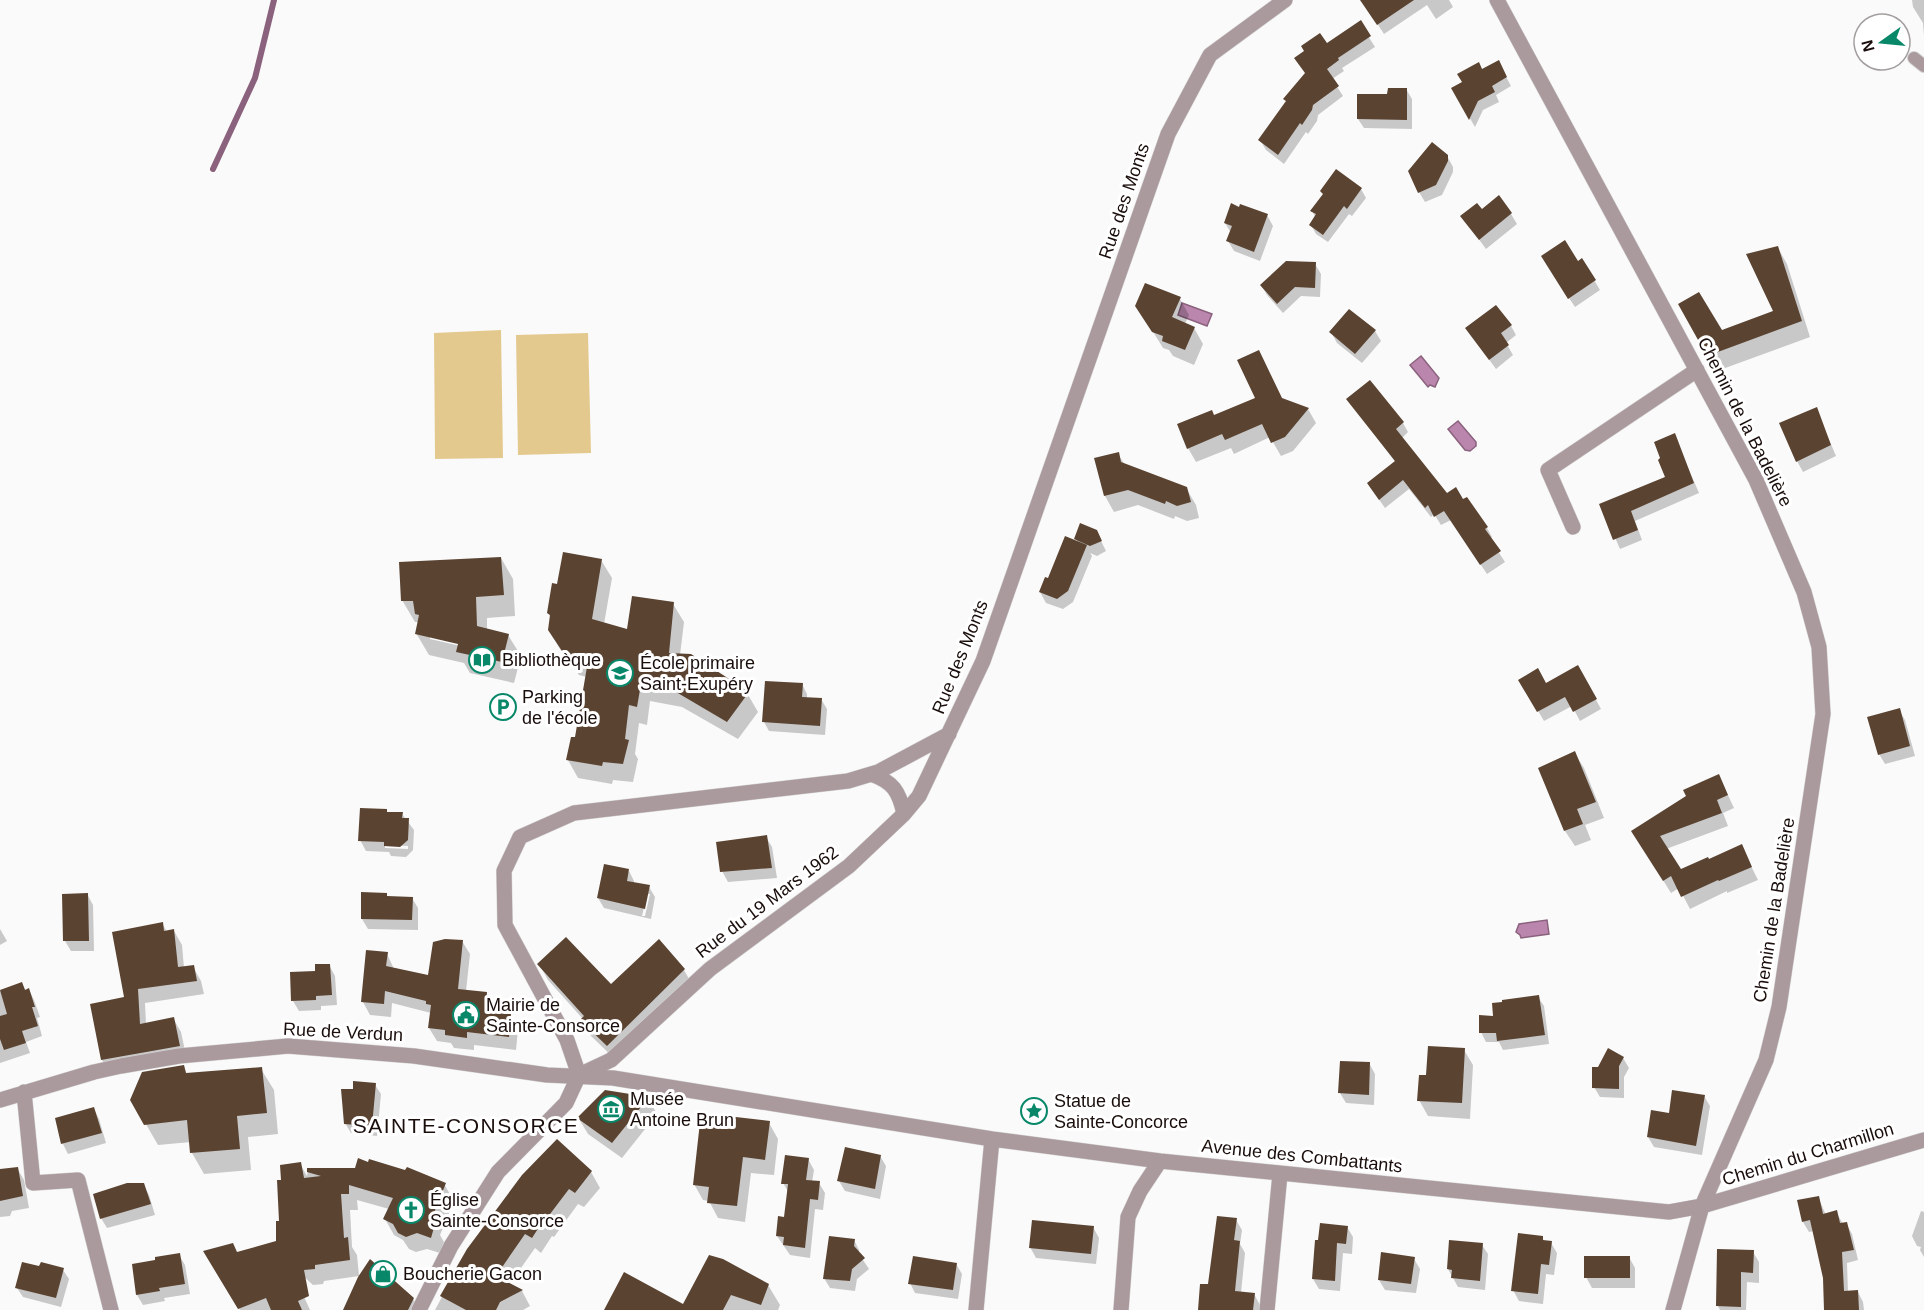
<svg xmlns="http://www.w3.org/2000/svg" width="1924" height="1310" viewBox="0 0 1924 1310" font-family="Arial,sans-serif">
<style>
.green{fill:#e4c98e}
.water{fill:#bb86ae;stroke:#8b627d;stroke-width:1.5}
.shadow{fill:#0003;fill-rule:evenodd}
.lines{fill:none;stroke-linecap:round;stroke-linejoin:round}
.stream{stroke:#8b627d;stroke-width:6}
.building{fill:#5a4331}
.service-casing{stroke:#d6d4d4;stroke-width:14}
.minor-casing{stroke:#d6d4d4;stroke-width:16}
.tertiary-casing{stroke:#d6d4d4;stroke-width:16}
.service{stroke:#aa9a9d;stroke-width:12}
.minor{stroke:#aa9a9d;stroke-width:15}
.tertiary{stroke:#aa9a9d;stroke-width:15}
.labels{text-anchor:middle;stroke-width:6;stroke-linejoin:round;paint-order:stroke}
.street-label{font-size:18px;fill:#1a0e0c;stroke:#fff}
.poi-label{font-size:18px;fill:#1a0e0c;stroke:#fff;text-anchor:start}
.quarter-label{font-size:21px;letter-spacing:1.5px;fill:#1a0e0c;stroke:#fff}
</style>
<rect width="100%" height="100%" fill="#fafafa"/>
<path class="green" d="M 501,330 L 503,458 L 435,459 L 434,333 Z
M 588,333 L 591,453 L 518,455 L 516,335 Z"/>
<path class="water" d="M 1182,303 L 1212,314 L 1207,326 L 1178,315 Z
M 1421,356 L 1439,378 L 1435,387 L 1430,385 L 1428,387 L 1410,365 Z
M 1458,421 L 1476,442 L 1476,446 L 1470,451 L 1465,450 L 1448,429 Z
M 1547,920 L 1549,934 L 1521,938 L 1520,935 L 1516,932 L 1519,924 Z"/>
<path class="shadow" d="M 1364,0 L 1449,0 L 1453,7 L 1436,19 L 1427,5 L 1384,34 L 1369,11 Z
M 1912,0 L 1924,0 L 1924,36 L 1923,23 L 1913,7 Z
M 1360,23 L 1375,47 L 1342,68 L 1344,71 L 1332,79 L 1343,96 L 1318,115 L 1317,121 L 1308,134 L 1306,132 L 1284,164 L 1266,150 L 1260,140 L 1306,74 Z
M 1498,62 L 1511,86 L 1496,95 L 1499,102 L 1483,110 L 1475,127 L 1453,89 Z
M 1406,89 L 1412,99 L 1412,129 L 1364,128 L 1358,119 L 1389,96 Z
M 1447,156 L 1453,167 L 1453,172 L 1442,195 L 1425,202 L 1419,192 Z
M 1361,189 L 1366,198 L 1352,216 L 1349,214 L 1328,242 L 1316,234 L 1311,225 L 1316,218 L 1312,211 Z
M 1481,211 L 1511,214 L 1517,224 L 1486,249 L 1462,216 Z
M 1267,215 L 1273,226 L 1260,261 L 1234,251 L 1228,241 L 1231,233 L 1225,223 Z
M 1778,248 L 1787,264 L 1810,337 L 1717,371 L 1680,305 L 1721,332 L 1775,311 Z
M 1582,260 L 1600,290 L 1575,307 L 1548,266 L 1578,263 Z
M 1315,264 L 1321,274 L 1320,297 L 1301,296 L 1283,313 L 1267,295 L 1261,285 Z
M 1180,299 L 1189,315 L 1185,324 L 1194,328 L 1203,344 L 1194,365 L 1173,356 L 1169,350 L 1163,348 L 1147,322 Z
M 1511,326 L 1516,335 L 1506,343 L 1513,355 L 1496,369 L 1467,329 Z
M 1375,331 L 1381,341 L 1362,363 L 1337,343 L 1331,332 Z
M 1259,352 L 1282,400 L 1308,409 L 1316,423 L 1293,451 L 1281,456 L 1270,437 L 1234,454 L 1231,448 L 1196,462 L 1188,448 L 1214,417 L 1257,399 Z
M 1348,399 L 1403,423 L 1408,432 L 1402,438 L 1447,495 L 1463,501 L 1487,528 L 1492,537 L 1490,539 L 1505,562 L 1487,574 L 1451,520 L 1441,525 L 1434,514 L 1431,517 L 1409,489 L 1385,508 L 1368,484 L 1396,463 Z
M 1816,409 L 1836,456 L 1803,472 L 1797,461 Z
M 1674,435 L 1699,493 L 1635,521 L 1642,540 L 1620,549 L 1601,505 L 1667,478 Z
M 1118,454 L 1125,465 L 1186,488 L 1196,505 L 1199,518 L 1187,521 L 1175,516 L 1174,519 L 1138,505 L 1114,512 L 1105,496 Z
M 1096,531 L 1106,551 L 1097,556 L 1090,553 L 1092,556 L 1073,602 L 1063,609 L 1046,603 L 1040,592 L 1078,543 L 1076,539 Z
M 501,558 L 513,579 L 515,616 L 487,618 L 487,630 L 508,635 L 521,656 L 514,683 L 470,673 L 464,663 L 429,655 L 416,633 L 419,622 L 415,622 L 402,600 ZM 430,636 L 465,644 L 465,647 L 430,639 Z
M 601,560 L 612,578 L 604,624 L 629,631 L 673,604 L 684,622 L 680,655 L 747,693 L 758,712 L 738,739 L 682,707 L 650,701 L 647,725 L 639,723 L 635,754 L 638,759 L 633,782 L 613,780 L 612,784 L 578,778 L 568,760 L 577,739 L 587,677 L 579,675 L 560,649 L 549,630 L 551,618 L 548,613 L 558,585 Z
M 1578,667 L 1601,709 L 1580,721 L 1572,706 L 1544,721 L 1520,680 L 1546,685 Z
M 802,684 L 807,694 L 807,699 L 821,699 L 827,709 L 825,735 L 769,731 L 764,722 Z
M 1899,710 L 1905,720 L 1915,756 L 1885,764 L 1879,754 Z
M 1574,752 L 1584,768 L 1604,818 L 1585,825 L 1591,840 L 1575,846 L 1565,831 L 1540,769 Z
M 1719,776 L 1734,808 L 1723,813 L 1728,826 L 1666,849 L 1680,871 L 1741,846 L 1758,880 L 1727,893 L 1727,891 L 1690,909 L 1679,888 L 1671,893 L 1640,843 Z
M 387,813 L 402,814 L 414,830 L 413,850 L 406,857 L 391,856 L 389,852 L 366,851 L 360,840 ZM 385,845 L 408,846 L 408,849 L 385,848 Z
M 766,837 L 772,847 L 777,878 L 728,882 L 722,871 Z
M 629,871 L 634,881 L 634,884 L 649,887 L 655,897 L 651,919 L 604,908 L 598,898 ZM 647,894 L 650,894 L 645,916 L 642,916 Z
M 87,894 L 93,905 L 94,951 L 71,951 L 65,941 L 64,895 Z
M 386,894 L 388,897 L 412,898 L 418,908 L 418,930 L 368,929 L 362,919 Z
M 162,923 L 167,932 L 174,931 L 182,945 L 184,968 L 193,967 L 201,981 L 204,994 L 145,1003 L 146,1024 L 173,1018 L 181,1032 L 187,1060 L 110,1074 L 102,1060 L 91,1005 L 126,999 Z
M 0,929 L 7,941 L 0,945 Z
M 462,941 L 470,954 L 466,991 L 486,993 L 494,1007 L 493,1014 L 510,1016 L 518,1029 L 516,1050 L 474,1045 L 474,1050 L 454,1048 L 451,1043 L 437,1041 L 429,1028 L 431,1013 L 392,1003 L 391,1017 L 370,1015 L 363,1002 L 387,954 L 394,969 L 429,977 Z
M 659,941 L 684,970 L 693,986 L 617,1061 L 591,1036 L 582,1020 L 583,1019 L 548,980 L 539,964 L 611,986 Z
M 329,965 L 335,976 L 337,1005 L 321,1006 L 321,1010 L 299,1011 L 293,1001 L 316,972 Z
M 22,984 L 26,991 L 29,990 L 34,1000 L 40,1017 L 37,1018 L 42,1036 L 26,1042 L 30,1053 L 0,1063 L 0,991 Z
M 1538,997 L 1544,1006 L 1549,1044 L 1503,1050 L 1499,1042 L 1486,1042 L 1481,1032 L 1495,1017 Z
M 1464,1050 L 1473,1065 L 1470,1119 L 1428,1116 L 1419,1100 L 1427,1077 Z
M 1623,1058 L 1629,1068 L 1624,1077 L 1624,1098 L 1600,1097 L 1594,1087 L 1599,1068 Z
M 1369,1063 L 1375,1074 L 1374,1105 L 1346,1103 L 1340,1093 Z
M 183,1067 L 187,1074 L 261,1069 L 274,1090 L 278,1134 L 248,1137 L 251,1170 L 204,1174 L 192,1153 L 191,1142 L 158,1145 L 132,1100 Z
M 375,1085 L 381,1094 L 377,1136 L 351,1133 L 345,1123 L 354,1090 Z
M 1704,1096 L 1710,1106 L 1702,1155 L 1654,1147 L 1648,1137 L 1670,1115 Z
M 648,1098 L 657,1114 L 622,1158 L 588,1134 L 579,1119 Z
M 94,1109 L 99,1119 L 106,1143 L 68,1154 L 63,1144 L 57,1119 Z
M 769,1123 L 778,1139 L 774,1175 L 751,1173 L 745,1222 L 718,1218 L 709,1201 L 703,1200 L 694,1184 Z
M 880,1156 L 886,1166 L 880,1199 L 845,1191 L 839,1181 Z
M 808,1159 L 814,1170 L 812,1182 L 819,1183 L 825,1193 L 823,1210 L 815,1209 L 810,1258 L 790,1255 L 777,1236 L 786,1218 L 789,1193 L 783,1183 Z
M 300,1164 L 307,1176 L 308,1170 L 444,1184 L 454,1201 L 440,1235 L 444,1242 L 440,1253 L 427,1249 L 416,1252 L 409,1249 L 403,1240 L 394,1235 L 385,1219 L 389,1209 L 357,1200 L 358,1210 L 350,1210 L 352,1247 L 357,1255 L 359,1276 L 324,1281 L 323,1284 L 313,1285 L 288,1262 L 310,1310 L 240,1310 L 214,1267 L 237,1254 L 278,1242 L 281,1222 L 283,1181 Z
M 17,1168 L 24,1180 L 29,1208 L 12,1211 L 10,1216 L 0,1217 L 0,1170 Z
M 591,1172 L 600,1188 L 584,1207 L 578,1204 L 554,1237 L 552,1236 L 541,1253 L 535,1248 L 509,1285 L 522,1291 L 530,1306 L 523,1310 L 435,1310 L 459,1265 Z
M 143,1184 L 149,1195 L 155,1215 L 107,1228 L 101,1218 Z
M 1818,1197 L 1826,1215 L 1836,1212 L 1843,1224 L 1846,1223 L 1852,1234 L 1858,1260 L 1847,1263 L 1848,1292 L 1858,1292 L 1863,1302 L 1864,1310 L 1826,1310 L 1824,1278 L 1814,1231 L 1809,1232 L 1803,1222 Z
M 1921,1211 L 1924,1212 L 1924,1257 L 1920,1250 L 1921,1247 L 1917,1246 L 1912,1236 Z
M 1236,1220 L 1242,1230 L 1240,1244 L 1245,1253 L 1241,1293 L 1254,1294 L 1260,1305 L 1259,1310 L 1199,1310 Z
M 1093,1227 L 1099,1238 L 1096,1264 L 1036,1258 L 1030,1247 Z
M 1347,1227 L 1353,1237 L 1352,1254 L 1343,1253 L 1340,1291 L 1319,1289 L 1313,1279 Z
M 1542,1238 L 1545,1242 L 1551,1243 L 1557,1253 L 1554,1275 L 1546,1274 L 1543,1304 L 1519,1301 L 1513,1290 Z
M 854,1240 L 859,1250 L 859,1254 L 869,1269 L 857,1279 L 855,1291 L 830,1288 L 824,1278 Z
M 1482,1245 L 1488,1254 L 1485,1290 L 1458,1287 L 1448,1269 Z
M 1753,1252 L 1759,1262 L 1759,1283 L 1747,1282 L 1746,1310 L 1720,1310 L 1718,1306 Z
M 179,1255 L 185,1265 L 190,1294 L 164,1298 L 165,1301 L 143,1305 L 137,1295 L 133,1266 Z
M 1629,1257 L 1635,1268 L 1635,1288 L 1592,1288 L 1586,1277 Z
M 1414,1259 L 1420,1269 L 1416,1293 L 1385,1290 L 1379,1280 Z
M 956,1264 L 962,1274 L 958,1299 L 915,1293 L 910,1283 Z
M 63,1270 L 69,1279 L 61,1307 L 23,1297 L 17,1288 Z
M 768,1285 L 780,1305 L 778,1310 L 605,1310 L 683,1306 Z
M 413,1299 L 419,1310 L 347,1310 Z"/>
<g class="lines">
<path class="stream" d="M 213,169 L 255,78 L 274,0"/>
</g>
<path class="building" d="M 1360,0 L 1414,0 L 1377,25 Z
M 1361,20 L 1371,36 L 1338,58 L 1339,60 L 1327,69 L 1339,86 L 1313,105 L 1312,110 L 1302,125 L 1300,123 L 1278,155 L 1258,140 L 1286,101 L 1283,99 L 1305,73 L 1294,58 L 1304,51 L 1301,46 L 1320,33 L 1327,43 Z
M 1499,60 L 1507,77 L 1492,86 L 1495,92 L 1478,101 L 1469,120 L 1451,88 L 1462,82 L 1457,74 L 1479,62 L 1482,69 Z
M 1388,88 L 1407,88 L 1407,120 L 1357,119 L 1357,94 L 1387,94 Z
M 1432,142 L 1448,155 L 1448,161 L 1436,185 L 1418,193 L 1408,171 Z
M 1336,169 L 1362,188 L 1347,209 L 1344,206 L 1323,235 L 1309,225 L 1316,214 L 1310,211 L 1323,194 L 1320,191 Z
M 1499,195 L 1512,213 L 1479,240 L 1460,216 L 1477,203 L 1482,209 Z
M 1231,203 L 1239,207 L 1240,204 L 1268,214 L 1254,252 L 1226,241 L 1232,226 L 1224,223 Z
M 1565,240 L 1578,261 L 1582,258 L 1596,280 L 1568,299 L 1541,256 Z
M 1778,246 L 1802,321 L 1707,356 L 1678,304 L 1699,292 L 1722,330 L 1773,311 L 1746,254 Z
M 1286,261 L 1316,262 L 1315,288 L 1295,287 L 1277,304 L 1260,285 Z
M 1145,283 L 1181,297 L 1172,317 L 1195,327 L 1185,350 L 1162,341 L 1163,336 L 1152,332 L 1135,306 Z
M 1496,305 L 1512,325 L 1501,333 L 1509,345 L 1489,360 L 1465,328 Z
M 1349,309 L 1376,330 L 1355,354 L 1329,332 Z
M 1259,350 L 1282,398 L 1309,408 L 1285,437 L 1271,443 L 1262,424 L 1225,440 L 1222,434 L 1187,449 L 1177,424 L 1212,410 L 1214,415 L 1255,398 L 1237,360 Z
M 1370,380 L 1404,422 L 1396,429 L 1447,493 L 1456,487 L 1463,499 L 1467,497 L 1488,527 L 1485,529 L 1501,551 L 1480,565 L 1444,511 L 1434,517 L 1428,505 L 1425,508 L 1403,480 L 1379,500 L 1367,483 L 1395,461 L 1346,399 Z
M 1817,407 L 1831,445 L 1796,462 L 1779,423 Z
M 1675,433 L 1694,483 L 1631,511 L 1638,530 L 1613,540 L 1599,504 L 1665,477 L 1658,460 L 1660,458 L 1654,442 Z
M 1119,452 L 1121,462 L 1187,487 L 1191,502 L 1177,506 L 1166,501 L 1165,504 L 1128,490 L 1104,496 L 1094,458 Z
M 1080,523 L 1097,530 L 1102,541 L 1090,546 L 1074,539 Z
M 1065,536 L 1087,545 L 1068,591 L 1057,599 L 1039,592 L 1045,577 L 1048,578 Z
M 563,552 L 602,559 L 592,619 L 627,629 L 632,596 L 674,602 L 669,653 L 691,654 L 749,692 L 727,722 L 671,689 L 641,684 L 637,707 L 629,705 L 625,739 L 629,740 L 623,764 L 603,762 L 602,766 L 566,760 L 571,737 L 575,737 L 588,661 L 566,657 L 548,630 L 550,615 L 547,613 L 552,583 L 557,584 Z
M 501,557 L 504,595 L 476,597 L 477,626 L 509,634 L 502,662 L 456,652 L 458,644 L 415,634 L 419,615 L 415,614 L 413,601 L 401,601 L 399,562 Z
M 1578,665 L 1597,699 L 1573,712 L 1565,697 L 1537,712 L 1518,680 L 1538,668 L 1546,683 Z
M 765,681 L 803,683 L 802,697 L 822,698 L 820,726 L 762,722 Z
M 1900,708 L 1910,746 L 1878,755 L 1867,717 Z
M 1575,751 L 1596,802 L 1577,809 L 1583,824 L 1564,831 L 1538,768 Z
M 1719,774 L 1728,795 L 1717,800 L 1722,813 L 1660,836 L 1681,869 L 1708,857 L 1709,859 L 1742,844 L 1752,867 L 1719,881 L 1718,880 L 1681,897 L 1671,876 L 1663,881 L 1631,831 L 1686,796 L 1683,790 Z
M 360,808 L 387,809 L 387,812 L 403,812 L 402,818 L 409,818 L 408,840 L 400,847 L 384,846 L 384,842 L 358,841 Z
M 767,835 L 772,868 L 720,872 L 716,842 Z
M 604,864 L 629,869 L 627,881 L 650,885 L 645,909 L 597,898 Z
M 361,892 L 387,893 L 387,896 L 413,897 L 412,920 L 361,919 Z
M 88,893 L 89,941 L 63,941 L 62,894 Z
M 163,922 L 164,931 L 174,929 L 178,967 L 194,965 L 197,981 L 138,989 L 140,1024 L 174,1017 L 180,1046 L 101,1060 L 90,1004 L 124,997 L 112,932 Z
M 566,937 L 611,984 L 659,939 L 685,969 L 607,1046 L 580,1020 L 584,1016 L 537,964 Z
M 445,939 L 463,940 L 458,989 L 487,992 L 485,1011 L 511,1014 L 509,1037 L 467,1032 L 467,1038 L 445,1035 L 445,1030 L 428,1028 L 431,1005 L 426,1004 L 426,1001 L 385,991 L 384,1004 L 361,1002 L 366,950 L 388,952 L 386,966 L 428,975 L 433,942 Z
M 315,964 L 330,964 L 332,995 L 316,996 L 316,1000 L 291,1001 L 290,972 L 315,971 Z
M 22,982 L 25,990 L 29,988 L 35,1007 L 32,1007 L 38,1026 L 22,1031 L 26,1043 L 4,1050 L 0,1039 L 0,1016 L 7,1014 L 0,990 Z
M 1539,995 L 1545,1035 L 1497,1041 L 1496,1033 L 1479,1033 L 1479,1015 L 1493,1016 L 1492,1003 L 1502,1002 L 1502,1000 Z
M 1428,1046 L 1465,1048 L 1462,1103 L 1417,1101 L 1419,1075 L 1426,1075 Z
M 1608,1048 L 1624,1057 L 1619,1066 L 1619,1089 L 1592,1088 L 1592,1067 L 1598,1067 Z
M 1340,1061 L 1370,1062 L 1369,1095 L 1338,1093 Z
M 184,1065 L 186,1073 L 262,1067 L 267,1113 L 237,1116 L 240,1149 L 190,1153 L 187,1120 L 144,1125 L 130,1100 L 142,1072 Z
M 353,1081 L 376,1083 L 372,1126 L 344,1124 L 341,1089 L 353,1089 Z
M 605,1090 L 649,1097 L 612,1143 L 577,1118 Z
M 1672,1090 L 1705,1095 L 1696,1146 L 1647,1137 L 1651,1110 L 1669,1113 Z
M 94,1107 L 102,1133 L 61,1144 L 55,1118 Z
M 701,1113 L 770,1121 L 765,1160 L 743,1157 L 737,1206 L 707,1203 L 709,1187 L 693,1185 Z
M 557,1139 L 592,1171 L 575,1193 L 569,1189 L 544,1222 L 543,1221 L 532,1238 L 525,1234 L 496,1276 L 523,1290 L 500,1302 L 496,1310 L 466,1310 L 440,1296 L 467,1249 L 522,1175 Z
M 845,1147 L 881,1155 L 875,1189 L 837,1181 Z
M 785,1155 L 809,1158 L 806,1180 L 820,1181 L 818,1200 L 810,1199 L 805,1248 L 783,1245 L 784,1237 L 776,1236 L 778,1216 L 784,1217 L 788,1184 L 781,1184 Z
M 358,1158 L 368,1162 L 369,1159 L 405,1170 L 407,1167 L 446,1183 L 431,1220 L 435,1224 L 431,1238 L 417,1233 L 406,1237 L 398,1233 L 393,1224 L 383,1219 L 393,1198 L 349,1185 L 349,1194 L 341,1194 L 344,1238 L 348,1237 L 350,1260 L 315,1265 L 315,1269 L 304,1270 L 309,1296 L 298,1301 L 302,1310 L 271,1310 L 266,1298 L 238,1309 L 203,1251 L 233,1243 L 237,1252 L 276,1241 L 276,1221 L 279,1221 L 277,1180 L 281,1180 L 280,1165 L 301,1162 L 304,1178 L 321,1176 L 307,1172 L 307,1168 L 355,1168 Z
M 18,1167 L 23,1196 L 0,1201 L 0,1169 Z
M 127,1183 L 144,1183 L 151,1204 L 100,1219 L 93,1194 Z
M 1819,1196 L 1823,1214 L 1837,1210 L 1840,1223 L 1847,1222 L 1854,1250 L 1842,1252 L 1844,1291 L 1858,1290 L 1859,1310 L 1824,1310 L 1823,1278 L 1810,1220 L 1802,1222 L 1797,1200 Z
M 1217,1216 L 1237,1218 L 1234,1240 L 1240,1241 L 1235,1291 L 1255,1293 L 1253,1310 L 1198,1310 L 1200,1284 L 1208,1284 Z
M 1032,1220 L 1094,1226 L 1091,1254 L 1029,1248 Z
M 1320,1223 L 1348,1226 L 1346,1244 L 1337,1243 L 1335,1281 L 1312,1279 L 1315,1240 L 1318,1240 Z
M 1518,1233 L 1543,1236 L 1543,1240 L 1552,1241 L 1549,1265 L 1541,1264 L 1538,1294 L 1511,1291 Z
M 829,1236 L 855,1239 L 854,1246 L 865,1258 L 852,1269 L 850,1281 L 823,1279 Z
M 1449,1240 L 1483,1243 L 1480,1281 L 1451,1278 L 1452,1270 L 1447,1269 Z
M 1717,1249 L 1754,1250 L 1753,1273 L 1741,1272 L 1741,1307 L 1716,1306 Z
M 1381,1252 L 1415,1257 L 1411,1284 L 1378,1280 Z
M 180,1253 L 185,1284 L 159,1288 L 160,1291 L 136,1295 L 132,1264 L 155,1260 L 155,1257 Z
M 709,1255 L 723,1259 L 769,1284 L 761,1305 L 731,1295 L 723,1310 L 604,1310 L 624,1272 L 683,1304 Z
M 913,1256 L 957,1263 L 953,1290 L 908,1284 Z
M 1584,1256 L 1630,1256 L 1630,1278 L 1584,1278 Z
M 370,1259 L 414,1298 L 408,1310 L 343,1310 L 358,1277 Z
M 22,1262 L 39,1266 L 41,1262 L 64,1268 L 56,1298 L 15,1288 Z"/>
<g class="lines">
<defs>
<path id="service" d="M 1914,58 L 1924,66"/>
<path id="minor" d="M 1497,0 L 1756,480 L 1804,592 L 1819,647 L 1823,714 L 1779,1007 L 1766,1060 L 1702,1206 L 1673,1310
M 1573,527 L 1548,470 L 1697,370
M 24,1092 L 33,1183 L 78,1180 L 111,1310
M 0,1100 L 94,1072 L 121,1066 L 179,1056 L 288,1046 L 414,1056 L 547,1075 L 613,1078 L 992,1139 L 1160,1161 L 1669,1212 L 1702,1206 L 1924,1140
M 976,1310 L 992,1139
M 1121,1310 L 1128,1217 L 1140,1191 L 1160,1161
M 1267,1310 L 1280,1174"/>
<path id="tertiary" d="M 871,774 C 893,782 899,791 904,814
M 579,1075 L 611,1060 L 710,969 L 849,866 L 904,814 L 919,796 L 983,661 L 1168,134 L 1210,55 L 1285,0
M 579,1075 L 567,1040 L 505,925 L 504,871 L 520,837 L 574,813 L 848,781 L 878,772 L 949,734
M 419,1310 L 451,1246 L 498,1172 L 566,1103 L 579,1075"/>
</defs>
<use href="#service" class="service-casing"/>
<use href="#minor" class="minor-casing"/>
<use href="#tertiary" class="tertiary-casing"/>
<use href="#service" class="service"/>
<use href="#minor" class="minor"/>
<use href="#tertiary" class="tertiary"/>
</g>
<defs>
<symbol id="library-ring" viewBox="-11 -11 22 22"><circle r="9.5" fill="#fff" stroke="#088769" stroke-width="1.5"/><path d="M-6-4Q-3-5.5-.7-3.5V5Q-3 3-6 4ZM6-4Q3-5.5 .7-3.5V5Q3 3 6 4Z" fill="#088769"/></symbol>
<symbol id="school-ring" viewBox="-11 -11 22 22"><circle r="9.5" fill="#fff" stroke="#088769" stroke-width="1.5"/><path d="M0-5L7-2L0 1L-7-2ZM-4 1L0 2.5L4 1V4Q0 6-4 4Z" fill="#088769"/></symbol>
<symbol id="parking-ring" viewBox="-11 -11 22 22"><circle r="9.5" fill="#fff" stroke="#088769" stroke-width="1.5"/><path d="M-3.5-5.5H1a3.5 3.5 0 0 1 0 7H-1V5.5H-3.5ZM-1-3.4V-.6H.8a1.4 1.4 0 0 0 0-2.8Z" fill="#088769"/></symbol>
<symbol id="civic-ring" viewBox="-11 -11 22 22"><circle r="9.5" fill="#fff" stroke="#088769" stroke-width="1.5"/><path d="M-.6-6.5H3V-4.5H.6V-3L4-1V1h2V6H-6V1h2V-1L-.6-3ZM-1.2 2.5V6h2.4V2.5Z" fill="#088769"/></symbol>
<symbol id="museum-ring" viewBox="-11 -11 22 22"><circle r="9.5" fill="#fff" stroke="#088769" stroke-width="1.5"/><path d="M0-6L6-3V-2H-6V-3ZM-5-1h2V3h-2ZM-1-1h2V3h-2ZM3-1h2V3H3ZM-6 4H6V6H-6Z" fill="#088769"/></symbol>
<symbol id="sight-ring" viewBox="-11 -11 22 22"><circle r="9.5" fill="#fff" stroke="#088769" stroke-width="1.5"/><path d="M0-6L1.8-2.2L6-1.7L2.9 1.2L3.7 5.4L0 3.3L-3.7 5.4L-2.9 1.2L-6-1.7L-1.8-2.2Z" fill="#088769"/></symbol>
<symbol id="church-ring" viewBox="-11 -11 22 22"><circle r="9.5" fill="#fff" stroke="#088769" stroke-width="1.5"/><path d="M-1.2-6h2.4v3.5h3.3v2.4h-3.3V6h-2.4V-.1h-3.3v-2.4h3.3Z" fill="#088769"/></symbol>
<symbol id="shop-ring" viewBox="-11 -11 22 22"><circle r="9.5" fill="#fff" stroke="#088769" stroke-width="1.5"/><path d="M-5-2.5h2.3a2.7 3.5 0 0 1 5.4 0H5L5.5 6h-11ZM-1.5-2.5h3a1.5 2.3 0 0 0-3 0Z" fill="#088769"/></symbol>
</defs>
<g fill-rule="evenodd">
<use href="#library-ring" x="467" y="645" width="30" height="30"/>
<use href="#school-ring" x="605" y="658" width="30" height="30"/>
<use href="#parking-ring" x="488" y="692" width="30" height="30"/>
<use href="#civic-ring" x="451" y="1000" width="30" height="30"/>
<use href="#museum-ring" x="596" y="1094" width="30" height="30"/>
<use href="#sight-ring" x="1019" y="1096" width="30" height="30"/>
<use href="#church-ring" x="396" y="1195" width="30" height="30"/>
<use href="#shop-ring" x="368" y="1259" width="30" height="30"/>
</g>
<g class="labels">
<g class="street-label">
<text transform="translate(1124 201) rotate(-71)" y="6">Rue des Monts</text>
<text transform="translate(1745 422) rotate(63)" y="6">Chemin de la Badelière</text>
<text transform="translate(960 657) rotate(-68)" y="6">Rue des Monts</text>
<text transform="translate(767 902) rotate(-37)" y="6">Rue du 19 Mars 1962</text>
<text transform="translate(1774 910) rotate(-81)" y="6">Chemin de la Badelière</text>
<text transform="translate(343 1032) rotate(3)" y="6">Rue de Verdun</text>
<text transform="translate(1808 1154) rotate(-17)" y="6">Chemin du Charmillon</text>
<text transform="translate(1302 1156) rotate(6)" y="6">Avenue des Combattants</text>
</g>
<g class="poi-label">
<text x="502" y="666">Bibliothèque</text>
<text x="640" y="669">École primaire<tspan x="640" dy="21">Saint-Exupéry</tspan></text>
<text x="522" y="703">Parking<tspan x="522" dy="21">de l'école</tspan></text>
<text x="486" y="1011">Mairie de<tspan x="486" dy="21">Sainte-Consorce</tspan></text>
<text x="630" y="1105">Musée<tspan x="630" dy="21">Antoine Brun</tspan></text>
<text x="1054" y="1107">Statue de<tspan x="1054" dy="21">Sainte-Concorce</tspan></text>
<text x="430" y="1206">Église<tspan x="430" dy="21">Sainte-Consorce</tspan></text>
<text x="403" y="1280">Boucherie Gacon</text>
</g>
<g class="quarter-label">
<text x="466" y="1133">SAINTE-CONSORCE</text>
</g>
</g>
<g transform="translate(1882 42) rotate(255)"><circle r="28" fill="#ffffff" stroke="#a39f9e" stroke-width="1.5"/>
<path d="M0-4.5L10 22L0 15L-10 22Z" fill="#088769"/>
<text y="-9" font-size="16" font-weight="bold" text-anchor="middle" fill="#1a0e0c">N</text>
</g>
</svg>
